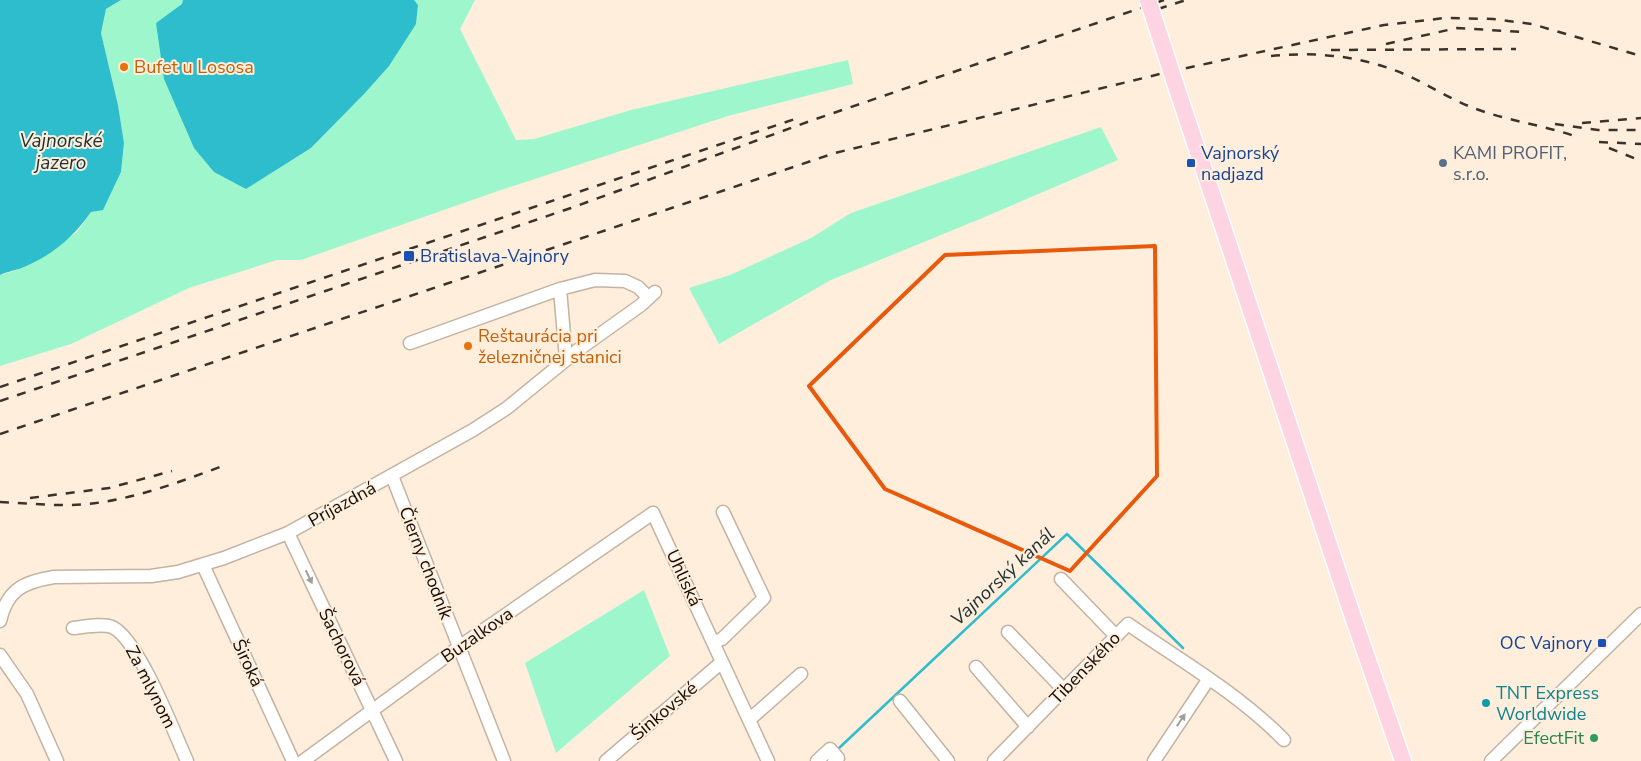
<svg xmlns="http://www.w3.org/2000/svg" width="1641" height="761" viewBox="0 0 1641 761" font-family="'Nunito Sans',sans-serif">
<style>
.green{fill:#9ef7cc}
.water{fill:#2ebdcc}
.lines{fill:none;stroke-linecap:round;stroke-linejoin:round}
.stream{stroke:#2ebdcc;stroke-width:2.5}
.minor-casing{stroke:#c3b3a2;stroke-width:15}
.major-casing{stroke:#fff;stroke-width:19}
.minor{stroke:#fff;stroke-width:12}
.major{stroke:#fed4e2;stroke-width:16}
.rail{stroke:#3a332b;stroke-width:2.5;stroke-dasharray:9 9;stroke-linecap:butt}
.major-bridge-casing{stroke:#fff;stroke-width:19;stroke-linecap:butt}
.major-bridge{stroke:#fed4e2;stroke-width:16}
.oneway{fill:#a09e9b}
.marked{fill:none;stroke:#e8590c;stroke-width:4;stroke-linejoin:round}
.food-dot{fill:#e8710a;stroke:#ffeedb;stroke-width:2}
.transit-dot{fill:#1a4fb4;stroke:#ffeedb;stroke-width:2}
.service-dot{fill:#5c6f8a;stroke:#ffeedb;stroke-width:2}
.culture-dot{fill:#0f9aa8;stroke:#ffeedb;stroke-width:2}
.leisure-dot{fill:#2e9e5b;stroke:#ffeedb;stroke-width:2}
.labels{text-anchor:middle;stroke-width:4;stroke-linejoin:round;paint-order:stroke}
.food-label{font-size:18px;fill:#c56008;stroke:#ffeedb;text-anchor:start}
.transit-label{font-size:18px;fill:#164399;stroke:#ffeedb;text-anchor:start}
.service-label{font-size:18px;fill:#4e5e75;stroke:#ffeedb;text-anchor:start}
.street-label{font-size:18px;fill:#110c06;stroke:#ffeedb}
.culture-label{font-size:18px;fill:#0d838f;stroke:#ffeedb;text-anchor:start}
.leisure-label{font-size:18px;fill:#27864d;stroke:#ffeedb;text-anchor:end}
.water-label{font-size:19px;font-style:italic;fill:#1a3033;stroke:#ffeedb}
</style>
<rect width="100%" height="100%" fill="#ffeedb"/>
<path class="green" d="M 121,0 L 183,0 L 185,127 L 194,148 L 246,189 L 311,148 L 364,94 L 416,24 L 418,6 L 414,0 L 475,0 L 460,29 L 516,140 L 534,139 L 631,110 L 848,60 L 853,84 L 728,116 L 498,191 L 301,260 L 277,260 L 189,288 L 71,344 L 0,366 L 0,275 L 17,270 L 77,232 L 91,212 L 103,209 L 121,172 L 124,143 L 118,105 L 101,33 L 106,9 Z
M 1101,127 L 1118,160 L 980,219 L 831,280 L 719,344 L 689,288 L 730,275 L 811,238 L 851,213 Z
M 644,590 L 670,656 L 556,753 L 525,663 Z"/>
<path class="water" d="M 0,0 L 121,0 L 106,9 L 101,33 L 118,105 L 124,143 L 121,172 L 103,210 L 91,212 C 72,239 50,257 19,269 C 12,271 6,272 0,275 Z
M 183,0 L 414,0 L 418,5 L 416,24 L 389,66 L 364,94 L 311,148 L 246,189 L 214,172 L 194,148 L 164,79 L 156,23 L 182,4 Z"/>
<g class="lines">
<path class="stream" d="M 838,749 L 1067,534 L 1183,648"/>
<defs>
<path id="minor" d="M 560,289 L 566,359
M 410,343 L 560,289 L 595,280 L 625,281 L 638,287 L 649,298
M 392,476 L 504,761
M 288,533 L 396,761
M 203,565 L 293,761
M 1061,579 L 1116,636
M 0,621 C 7,590 23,582 54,577 L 151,576 L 178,572 L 224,558 L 288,533 L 473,430 L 507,408 L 578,350 L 641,305 L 655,292
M 73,628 C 84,627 102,623 112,627 C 138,638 174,732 187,761
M 1008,632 L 1064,690
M 714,642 L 722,639 L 764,598 L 723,512
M 0,655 L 27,694 L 57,761
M 976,667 L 1028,727
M 900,701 L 948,761
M 749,720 L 801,674
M 303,761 L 459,647 L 653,513 L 768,761
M 606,761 L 722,662
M 817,761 L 830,749 L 838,758 L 834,761
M 994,761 L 1128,624 C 1181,661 1238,693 1284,740
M 1154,761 L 1208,680
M 1491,761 L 1641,614"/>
<path id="major" d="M 1177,89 L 1353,617 L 1403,761"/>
</defs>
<use href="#minor" class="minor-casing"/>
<use href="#major" class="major-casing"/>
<use href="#minor" class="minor"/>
<use href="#major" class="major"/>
<path class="rail" d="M 1158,9 L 1186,0
M 1386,44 L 1457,28 L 1522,32
M 1331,50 L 1516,49
M 1271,56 C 1321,51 1368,57 1413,78 C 1437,90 1459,104 1485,112 C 1515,122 1547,126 1577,137
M 1582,123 L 1641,118
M 1555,124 L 1598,130 L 1641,130
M 1599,142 L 1641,144
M 1609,148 L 1641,161
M 0,387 L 798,118
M 0,401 L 571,208 L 813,120 L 1164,0
M 0,434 L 835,153 L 1164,73 L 1384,25 L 1445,18 L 1493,19 L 1532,24 L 1641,56
M 30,498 L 109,488 L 172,471
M 0,502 C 29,503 59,507 88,504 C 134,499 177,483 220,467"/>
<defs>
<path id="major-bridge" d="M 1148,0 L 1177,89"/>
</defs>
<use href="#major-bridge" class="major-bridge-casing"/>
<use href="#major-bridge" class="major-bridge"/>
</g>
<defs><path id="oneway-solid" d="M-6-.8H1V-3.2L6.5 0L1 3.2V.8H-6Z" transform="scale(1.25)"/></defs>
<g class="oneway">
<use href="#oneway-solid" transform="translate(309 577) rotate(64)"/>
<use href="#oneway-solid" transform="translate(1181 720) rotate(-56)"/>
</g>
<path class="marked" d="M 1155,246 L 1157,476 L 1070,571 L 885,489 L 809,386 L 945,255 Z"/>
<g class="food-dot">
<circle cx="124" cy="67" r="5"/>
<circle cx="468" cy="346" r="5"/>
</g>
<g class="transit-dot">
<rect x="1186" y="158" width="10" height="10" rx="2.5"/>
<rect x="403" y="250" width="12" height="12" rx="2.5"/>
<rect x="1597" y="638" width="10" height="10" rx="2.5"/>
</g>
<circle class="service-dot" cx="1443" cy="163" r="5"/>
<circle class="culture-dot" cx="1486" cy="703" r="5"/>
<circle class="leisure-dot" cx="1594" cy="738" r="5"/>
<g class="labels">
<g class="food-label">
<text x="134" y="73">Bufet u Lososa</text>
<text x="478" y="342">Reštaurácia pri<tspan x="478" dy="21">železničnej stanici</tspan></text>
</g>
<g class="transit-label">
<text x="1201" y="159">Vajnorský<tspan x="1201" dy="21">nadjazd</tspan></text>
<text x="420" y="262">Bratislava-Vajnory</text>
<text x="1592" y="649" text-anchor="end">OC Vajnory</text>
</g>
<g class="service-label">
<text x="1453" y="159">KAMI PROFIT,<tspan x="1453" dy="21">s.r.o.</tspan></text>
</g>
<g class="street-label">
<text transform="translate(342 504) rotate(-29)" y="6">Príjazdná</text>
<text transform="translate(426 563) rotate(69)" y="6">Čierny chodník</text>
<text transform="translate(684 578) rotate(65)" y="6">Uhliská</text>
<text transform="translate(477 635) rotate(-35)" y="6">Buzalkova</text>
<text transform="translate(342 647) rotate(64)" y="6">Šachorová</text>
<text transform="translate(248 663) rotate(65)" y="6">Široká</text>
<text transform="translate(1085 668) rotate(-46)" y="6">Tibenského</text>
<text transform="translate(151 687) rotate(63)" y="6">Za mlynom</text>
<text transform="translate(664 711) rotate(-40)" y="6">Šinkovské</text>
</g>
<g class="culture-label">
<text x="1496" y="699">TNT Express<tspan x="1496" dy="21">Worldwide</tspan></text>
</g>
<g class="leisure-label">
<text x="1584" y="744">EfectFit</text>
</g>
<g class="water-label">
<text x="61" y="147">Vajnorské<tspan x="61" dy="22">jazero</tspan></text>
<text transform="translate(1002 576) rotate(-43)" y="7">Vajnorský kanál</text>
</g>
</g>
</svg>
